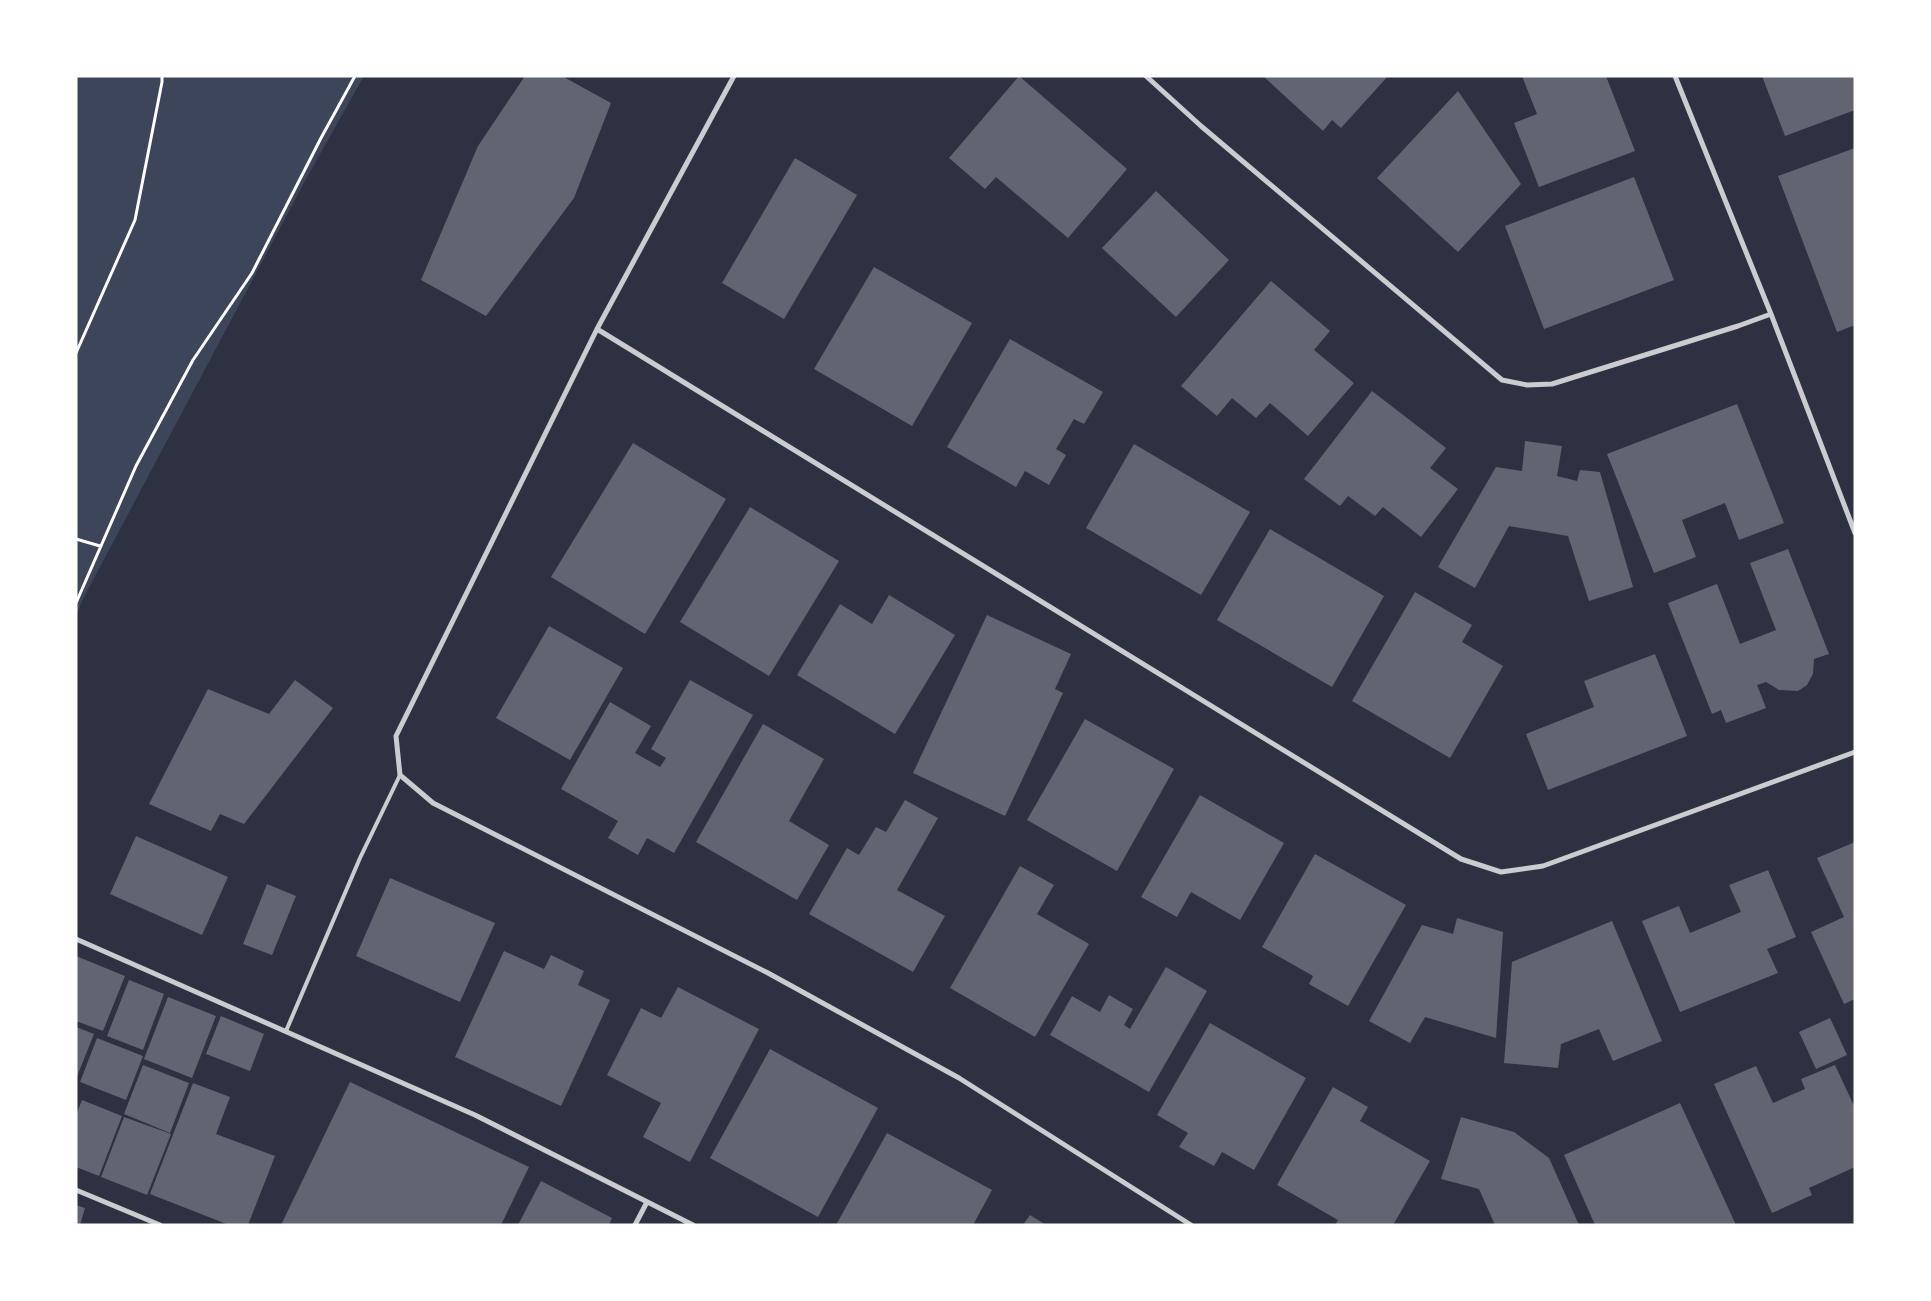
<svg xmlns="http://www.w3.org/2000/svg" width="1931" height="1301" viewBox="0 0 1931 1301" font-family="'Sofia Sans Condensed',sans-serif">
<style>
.green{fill:#3c4559}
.building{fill:#626471}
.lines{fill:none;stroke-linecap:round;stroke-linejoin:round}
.path{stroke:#fff;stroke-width:3}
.service{stroke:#caccd0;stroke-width:4}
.minor{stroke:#caccd0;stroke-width:5}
</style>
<rect width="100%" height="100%" fill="#2d3142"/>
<path class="green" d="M 76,76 L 364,76 L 306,179 L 83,599 L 76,617 Z"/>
<path class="building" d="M 525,76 L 562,76 L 611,103 L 574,198 L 486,316 L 421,280 L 478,146 Z
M 1019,76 L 1127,169 L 1068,238 L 996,177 L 985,189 L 949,158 Z
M 1263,76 L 1388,76 L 1341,128 L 1332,120 L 1323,131 Z
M 1522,76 L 1606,76 L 1635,151 L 1539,187 L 1514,123 L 1537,114 Z
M 1762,76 L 1855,76 L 1855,110 L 1785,136 Z
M 1458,91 L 1521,184 L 1458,252 L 1377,178 Z
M 1855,148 L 1855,325 L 1837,332 L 1778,176 Z
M 795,158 L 857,195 L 784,319 L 722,283 Z
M 1634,177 L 1674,280 L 1544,329 L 1505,226 Z
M 1156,191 L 1229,260 L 1176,317 L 1102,248 Z
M 874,267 L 972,323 L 912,426 L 814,369 Z
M 1271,281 L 1330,331 L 1314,350 L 1354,383 L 1308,436 L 1270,403 L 1256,418 L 1232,398 L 1217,416 L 1181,386 Z
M 1010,339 L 1103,392 L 1084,424 L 1074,419 L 1056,449 L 1066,455 L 1049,485 L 1025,471 L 1016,487 L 947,447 Z
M 1372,391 L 1446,448 L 1430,468 L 1458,489 L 1421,537 L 1383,507 L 1375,516 L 1348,496 L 1340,506 L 1304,479 Z
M 1737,404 L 1784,523 L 1739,540 L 1725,503 L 1682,520 L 1696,557 L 1654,573 L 1607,454 Z
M 1525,441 L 1562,446 L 1557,476 L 1577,481 L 1580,470 L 1600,472 L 1633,587 L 1589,601 L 1568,536 L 1509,526 L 1475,588 L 1438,567 L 1496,467 L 1522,471 Z
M 633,443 L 726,499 L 645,634 L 551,577 Z
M 1134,444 L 1250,512 L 1201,595 L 1086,528 Z
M 750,507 L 839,561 L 769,676 L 680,622 Z
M 1270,529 L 1384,596 L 1332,687 L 1217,620 Z
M 1788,549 L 1829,654 L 1814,659 L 1813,674 L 1807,685 L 1798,691 L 1779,690 L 1766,682 L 1757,685 L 1766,708 L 1726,723 L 1721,710 L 1712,714 L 1668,603 L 1717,584 L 1740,644 L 1776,630 L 1750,563 Z
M 1415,592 L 1472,625 L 1462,642 L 1503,666 L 1450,758 L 1352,701 Z
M 889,595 L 955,635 L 895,734 L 797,675 L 840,604 L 872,624 Z
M 987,615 L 1071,654 L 1055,689 L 1063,693 L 1005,816 L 913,773 Z
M 549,626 L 623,668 L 570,760 L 496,718 Z
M 1655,654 L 1687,736 L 1548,790 L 1526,734 L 1594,707 L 1584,681 Z
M 295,680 L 333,708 L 244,824 L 220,814 L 211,831 L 149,804 L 208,689 L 269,714 Z
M 690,680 L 753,715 L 674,853 L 647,838 L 638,855 L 608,838 L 618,821 L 561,789 L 610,702 L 651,726 L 635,753 L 660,767 L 666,758 L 651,749 Z
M 1085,719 L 1174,769 L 1117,871 L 1027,820 Z
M 763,724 L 824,759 L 789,821 L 829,845 L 797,900 L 696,842 Z
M 1200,795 L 1284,843 L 1240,920 L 1191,892 L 1177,917 L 1141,897 Z
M 905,800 L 938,818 L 897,890 L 945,916 L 913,972 L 809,914 L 847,848 L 859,855 L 876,827 L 886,832 Z
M 136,836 L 228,877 L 202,935 L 110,894 Z
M 1855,842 L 1855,999 L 1844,1004 L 1811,932 L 1844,917 L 1817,858 Z
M 1315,854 L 1406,905 L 1348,1006 L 1309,984 L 1313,976 L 1262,947 Z
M 1020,866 L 1054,885 L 1037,914 L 1089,944 L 1035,1037 L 950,988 Z
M 1768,870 L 1796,937 L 1767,949 L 1778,973 L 1680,1012 L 1642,921 L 1679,906 L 1690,933 L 1741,912 L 1729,885 Z
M 390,878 L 495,923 L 460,1002 L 356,956 Z
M 267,884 L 296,896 L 272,955 L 243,944 Z
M 1457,918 L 1503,932 L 1496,1038 L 1425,1017 L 1410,1043 L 1369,1021 L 1422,925 L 1453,934 Z
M 1612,921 L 1662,1041 L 1613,1061 L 1599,1029 L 1561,1044 L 1558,1068 L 1504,1063 L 1512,962 Z
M 504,951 L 544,969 L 551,955 L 584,971 L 578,985 L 610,1000 L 561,1106 L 455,1057 Z
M 76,956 L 125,976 L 103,1031 L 76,1021 Z
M 1166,967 L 1207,991 L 1149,1092 L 1050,1035 L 1072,996 L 1100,1012 L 1109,995 L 1133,1009 L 1124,1025 L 1130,1029 Z
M 129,980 L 164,994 L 143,1050 L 107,1036 Z
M 678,987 L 759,1029 L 690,1162 L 643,1137 L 661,1103 L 607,1075 L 641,1008 L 661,1018 Z
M 168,997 L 216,1016 L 192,1078 L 144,1059 Z
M 221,1016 L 264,1034 L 250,1071 L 206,1054 Z
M 1830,1018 L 1847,1055 L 1816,1069 L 1799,1032 Z
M 1210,1023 L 1306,1078 L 1254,1170 L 1222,1152 L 1214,1166 L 1179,1147 L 1188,1133 L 1157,1115 Z
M 76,1027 L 94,1034 L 76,1079 Z
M 97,1038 L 143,1056 L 126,1100 L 80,1082 Z
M 770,1049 L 878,1108 L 818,1217 L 710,1158 Z
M 143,1065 L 189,1083 L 170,1133 L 124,1114 Z
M 1835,1065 L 1855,1108 L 1855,1167 L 1809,1188 L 1812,1195 L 1772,1213 L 1714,1084 L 1756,1066 L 1773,1103 L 1805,1089 L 1801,1079 Z
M 350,1082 L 529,1167 L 501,1225 L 281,1225 Z
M 193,1083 L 230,1097 L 216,1134 L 275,1156 L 248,1225 L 229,1225 L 150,1194 Z
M 1333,1087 L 1368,1107 L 1360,1121 L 1430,1161 L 1393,1225 L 1335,1225 L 1338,1220 L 1277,1185 Z
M 82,1100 L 122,1116 L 99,1176 L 76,1167 L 76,1115 Z
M 1680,1103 L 1736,1225 L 1595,1225 L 1564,1155 Z
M 124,1117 L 171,1134 L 147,1195 L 101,1177 Z
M 1461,1117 L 1514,1132 L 1549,1158 L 1579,1225 L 1495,1225 L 1479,1189 L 1441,1179 Z
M 887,1133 L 992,1190 L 973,1225 L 836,1225 Z
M 541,1181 L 612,1218 L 609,1225 L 518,1225 Z
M 76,1205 L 85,1208 L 80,1225 L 76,1225 Z
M 1030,1215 L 1046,1225 L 1023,1225 Z"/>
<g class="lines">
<path class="path" d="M 76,353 L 135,220 L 162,82 L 162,76
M 76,539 L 100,546
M 76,603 L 136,466 L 193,360 L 252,273 L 321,138 L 355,76"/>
<path class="service" d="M 286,1031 L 360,858 L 400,775"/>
<path class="minor" d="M 734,76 L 597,329 L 396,736 L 400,775 L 433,803 L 768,973 L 959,1078 L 1191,1225
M 1146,76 L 1201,126 L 1502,380 L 1527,385 L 1552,384 L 1738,326 L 1771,314
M 1675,76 L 1771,314 L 1855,533
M 597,329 L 1461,859 L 1501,872 L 1543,866 L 1855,752
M 76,939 L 475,1115 L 693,1225
M 76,1190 L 160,1225
M 635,1225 L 647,1202"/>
</g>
<rect width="1931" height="1301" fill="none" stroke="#ffffff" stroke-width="155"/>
</svg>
